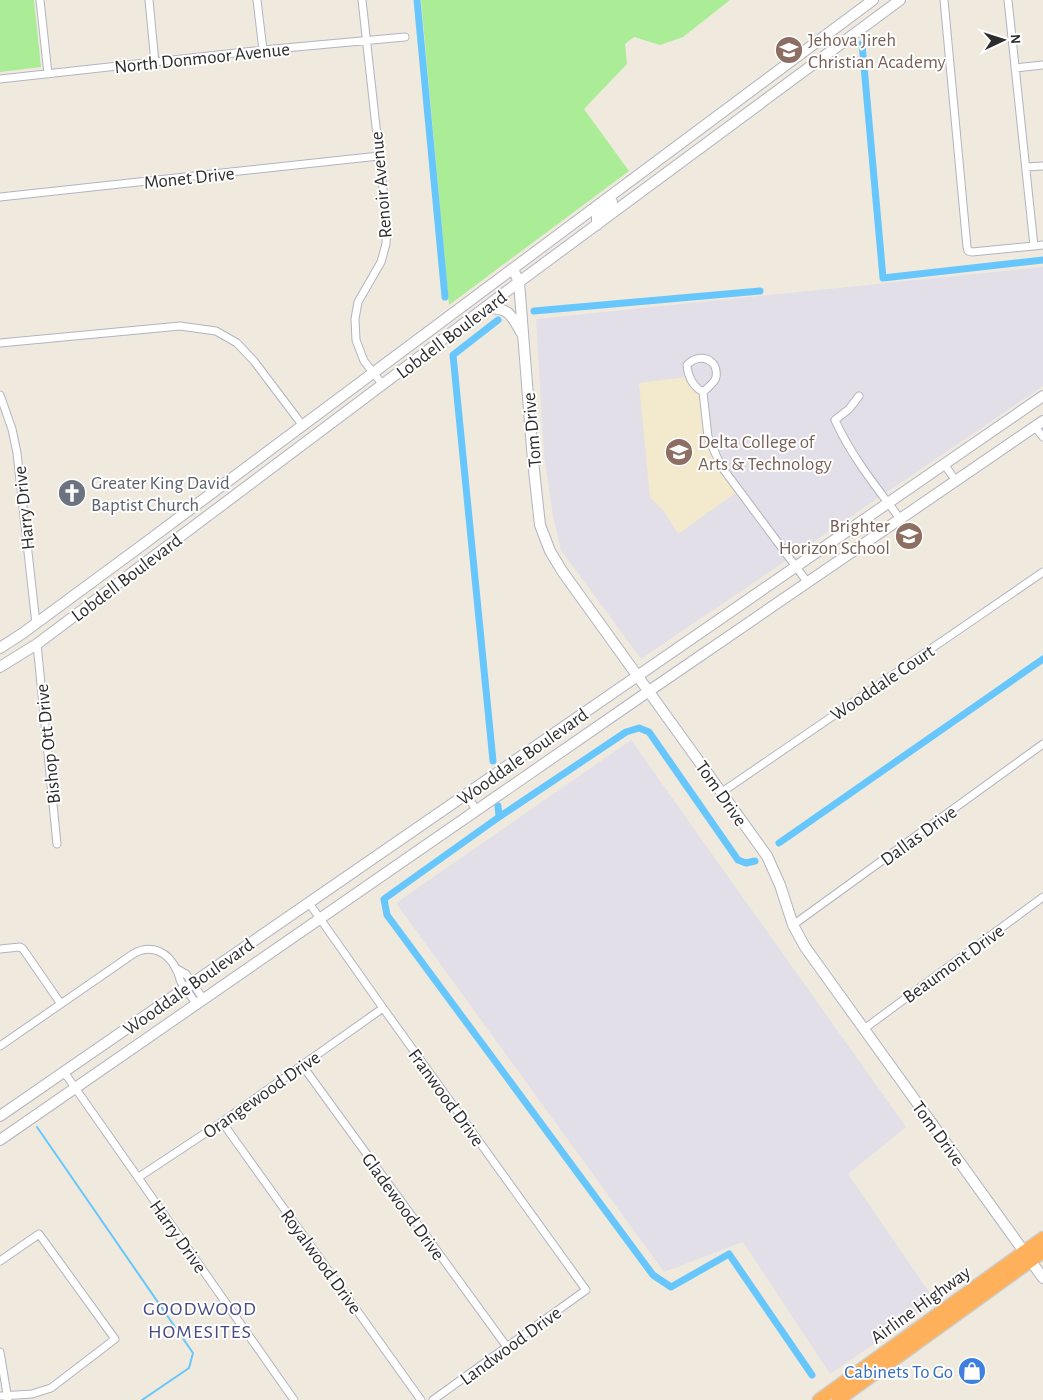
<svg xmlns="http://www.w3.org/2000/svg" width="1043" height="1400" viewBox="0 0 1043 1400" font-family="'Alegreya Sans',sans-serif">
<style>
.industrial{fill:#e2dfe8}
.education{fill:#f3eacd}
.green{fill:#abec96}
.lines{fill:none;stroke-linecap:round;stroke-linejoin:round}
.stream{stroke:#67c7fc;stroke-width:2}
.canal{stroke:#67c7fc;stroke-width:7}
.street-casing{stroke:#b2b3c2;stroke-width:9}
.secondary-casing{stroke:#b2b3c2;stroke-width:12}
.highway-casing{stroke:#cdcdcd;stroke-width:15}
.street{stroke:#fff;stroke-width:7}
.secondary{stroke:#fff;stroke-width:10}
.highway{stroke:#ffb05a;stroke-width:12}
.labels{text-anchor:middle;stroke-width:4;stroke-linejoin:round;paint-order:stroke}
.education-label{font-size:19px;fill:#785e54;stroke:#fff;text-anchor:start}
.street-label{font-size:19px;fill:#2d2d2d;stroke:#fff}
.worship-label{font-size:19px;fill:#5b616d;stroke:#fff;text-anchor:start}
.shop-label{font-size:19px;fill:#366cbe;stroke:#fff;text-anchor:end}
.neighbourhood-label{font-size:20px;letter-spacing:1px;fill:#474d84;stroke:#fff}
</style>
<rect width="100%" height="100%" fill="#f0eade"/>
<path class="industrial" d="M 1043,267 L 1043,386 L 641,659 L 561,550 L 553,516 L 544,455 L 536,319 Z
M 631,740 L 906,1127 L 848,1174 L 936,1302 L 830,1374 L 743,1242 L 664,1272 L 396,903 Z"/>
<path class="education" d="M 687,377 L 696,393 L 700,394 L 706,435 L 737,492 L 678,534 L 664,511 L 650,498 L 639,383 Z"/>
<path class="green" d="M 0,0 L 34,0 L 41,67 L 0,72 Z
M 421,0 L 730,0 L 683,37 L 660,45 L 634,37 L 625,44 L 627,64 L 584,109 L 629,171 L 449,305 Z"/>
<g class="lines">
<path class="stream" d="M 37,1127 L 193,1353 L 189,1368 L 142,1400"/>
<path class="canal" d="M 417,0 L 445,297
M 862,44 L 883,278 L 1043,260
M 534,311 L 760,291
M 493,761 L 453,355 L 498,320
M 498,806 L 499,817
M 779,843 L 1043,659
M 755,861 L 746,863 L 738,860 L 649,732 L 639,728 L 626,732 L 499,817 L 384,899 L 387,915 L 653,1275 L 671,1287 L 729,1254 L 812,1375"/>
<defs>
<path id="street" d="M 40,0 L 48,74
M 149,0 L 155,63
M 257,0 L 263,50
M 362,0 L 387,226 L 386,244 L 381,262 L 358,302 L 355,319 L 356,340 L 364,361 L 383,385
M 944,0 L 967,247 L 968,251 L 972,252 L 1034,246
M 1008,0 L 1034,246 L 1043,245
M 1015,68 L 1043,65
M 0,79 L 263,50 L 405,37
M 1026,167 L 1043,166
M 0,197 L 379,156
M 0,343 L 180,326 L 216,331 L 237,343 L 254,361 L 303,426
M 703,392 C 707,388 715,383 716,377 C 719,359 699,352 687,365 C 688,377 692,386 703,392 L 708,437 L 721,466 L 808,583
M 0,395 L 12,429 L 17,453 L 36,624
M 859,396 L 849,409 L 835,420 C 851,456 877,488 901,520
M 1035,427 L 1043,437
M 944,464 L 956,481
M 37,644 L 57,844
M 722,792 L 1043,572
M 466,794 L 477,811
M 309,903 L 383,1008 L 586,1290 L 433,1400
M 793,925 L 1043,744
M 0,949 L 20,947 L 23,949 L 61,1004
M 177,969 L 186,974 L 204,1000
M 864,1029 L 1043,897
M 0,1046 L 133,954 C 151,943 169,952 177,971 C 179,974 179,978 181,982 C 186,990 192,997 197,1005
M 302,1065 L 507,1347
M 64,1072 L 294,1400
M 222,1122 L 421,1400
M 139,1177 L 222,1122 L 383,1008
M 0,1261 L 39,1234 L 115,1339 L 51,1388 L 32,1394 L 0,1396
M 0,1352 L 8,1400"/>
<path id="secondary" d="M 597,225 L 597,217 L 612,202
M 513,269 L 519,282 L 533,461 L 540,525 L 550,551 L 562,571 L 767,856 L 780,885 L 793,925 L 805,947 L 1043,1278
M 487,308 C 509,308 511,314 521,332
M 0,648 L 23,633 L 141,546 L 873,0
M 0,667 L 37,644 L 519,282 L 900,0
M 0,1116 L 1043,396
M 0,1140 L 649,691 L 1043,421"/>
<path id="highway" d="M 819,1400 L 1043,1238
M 838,1400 L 1043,1252"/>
</defs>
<use href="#street" class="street-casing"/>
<use href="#secondary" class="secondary-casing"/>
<use href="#highway" class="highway-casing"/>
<use href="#street" class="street"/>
<use href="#secondary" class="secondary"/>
<use href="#highway" class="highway"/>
</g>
<defs>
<symbol id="school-disc" viewBox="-11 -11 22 22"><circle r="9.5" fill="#8d6e63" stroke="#fff"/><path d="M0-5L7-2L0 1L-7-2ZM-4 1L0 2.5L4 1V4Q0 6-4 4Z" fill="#fff"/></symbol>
<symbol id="university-disc" viewBox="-11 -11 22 22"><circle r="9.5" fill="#8d6e63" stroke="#fff"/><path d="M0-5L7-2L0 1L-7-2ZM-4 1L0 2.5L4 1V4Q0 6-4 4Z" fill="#fff"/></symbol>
<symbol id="church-disc" viewBox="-11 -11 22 22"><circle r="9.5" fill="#6b7280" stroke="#fff"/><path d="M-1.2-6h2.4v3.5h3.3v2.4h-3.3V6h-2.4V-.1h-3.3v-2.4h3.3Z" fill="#fff"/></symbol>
<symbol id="shop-disc" viewBox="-11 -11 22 22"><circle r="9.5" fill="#3f7fe0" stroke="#fff"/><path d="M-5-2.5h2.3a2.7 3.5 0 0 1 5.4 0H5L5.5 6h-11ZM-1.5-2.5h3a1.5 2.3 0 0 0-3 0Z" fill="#fff"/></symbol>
</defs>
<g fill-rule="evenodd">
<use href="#school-disc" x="773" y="34" width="32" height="32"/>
<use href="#university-disc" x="663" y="436" width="32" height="32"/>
<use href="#church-disc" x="56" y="477" width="32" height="32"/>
<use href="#school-disc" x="893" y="520" width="32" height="32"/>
<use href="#shop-disc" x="956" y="1355" width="32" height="32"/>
</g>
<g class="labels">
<g class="education-label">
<text x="808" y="46">Jehova Jireh<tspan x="808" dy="22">Christian Academy</tspan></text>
<text x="698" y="448">Delta College of<tspan x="698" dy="22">Arts &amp; Technology</tspan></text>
<text x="890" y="532" text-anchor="end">Brighter<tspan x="890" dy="22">Horizon School</tspan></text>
</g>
<g class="street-label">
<text transform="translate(202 57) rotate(-6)" y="7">North Donmoor Avenue</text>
<text transform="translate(189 177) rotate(-6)" y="7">Monet Drive</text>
<text transform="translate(380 185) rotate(-95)" y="7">Renoir Avenue</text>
<text transform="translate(451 334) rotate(-37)" y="7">Lobdell Boulevard</text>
<text transform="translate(531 430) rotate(-95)" y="7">Tom Drive</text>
<text transform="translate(23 508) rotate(-96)" y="7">Harry Drive</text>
<text transform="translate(126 577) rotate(-37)" y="7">Lobdell Boulevard</text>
<text transform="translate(882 682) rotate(-34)" y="7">Wooddale Court</text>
<text transform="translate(47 744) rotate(-96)" y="7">Bishop Ott Drive</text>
<text transform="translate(522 756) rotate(-35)" y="7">Wooddale Boulevard</text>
<text transform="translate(722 793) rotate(55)" y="7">Tom Drive</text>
<text transform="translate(918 835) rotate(-36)" y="7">Dallas Drive</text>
<text transform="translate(953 963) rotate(-36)" y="7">Beaumont Drive</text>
<text transform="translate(188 986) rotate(-35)" y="7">Wooddale Boulevard</text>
<text transform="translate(261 1094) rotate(-35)" y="7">Orangewood Drive</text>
<text transform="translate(447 1097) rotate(54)" y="7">Franwood Drive</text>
<text transform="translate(939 1133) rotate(54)" y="7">Tom Drive</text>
<text transform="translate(404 1206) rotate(54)" y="7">Gladewood Drive</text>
<text transform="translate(179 1236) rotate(55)" y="7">Harry Drive</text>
<text transform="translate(322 1261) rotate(54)" y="7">Royalwood Drive</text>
<text transform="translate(920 1304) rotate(-36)" y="7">Airline Highway</text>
<text transform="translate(510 1345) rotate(-36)" y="7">Landwood Drive</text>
</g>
<g class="worship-label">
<text x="91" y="489">Greater King David<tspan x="91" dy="22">Baptist Church</tspan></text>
</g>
<g class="shop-label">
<text x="953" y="1378">Cabinets To Go</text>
</g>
<g class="neighbourhood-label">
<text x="200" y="1315">GOODWOOD<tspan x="200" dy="23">HOMESITES</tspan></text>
</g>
</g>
<g transform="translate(1003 40) rotate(86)" stroke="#ffffff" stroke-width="4" paint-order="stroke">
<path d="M0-4L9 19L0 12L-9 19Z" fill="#2d2d2d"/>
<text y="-8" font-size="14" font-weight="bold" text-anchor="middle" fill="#2d2d2d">N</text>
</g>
</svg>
